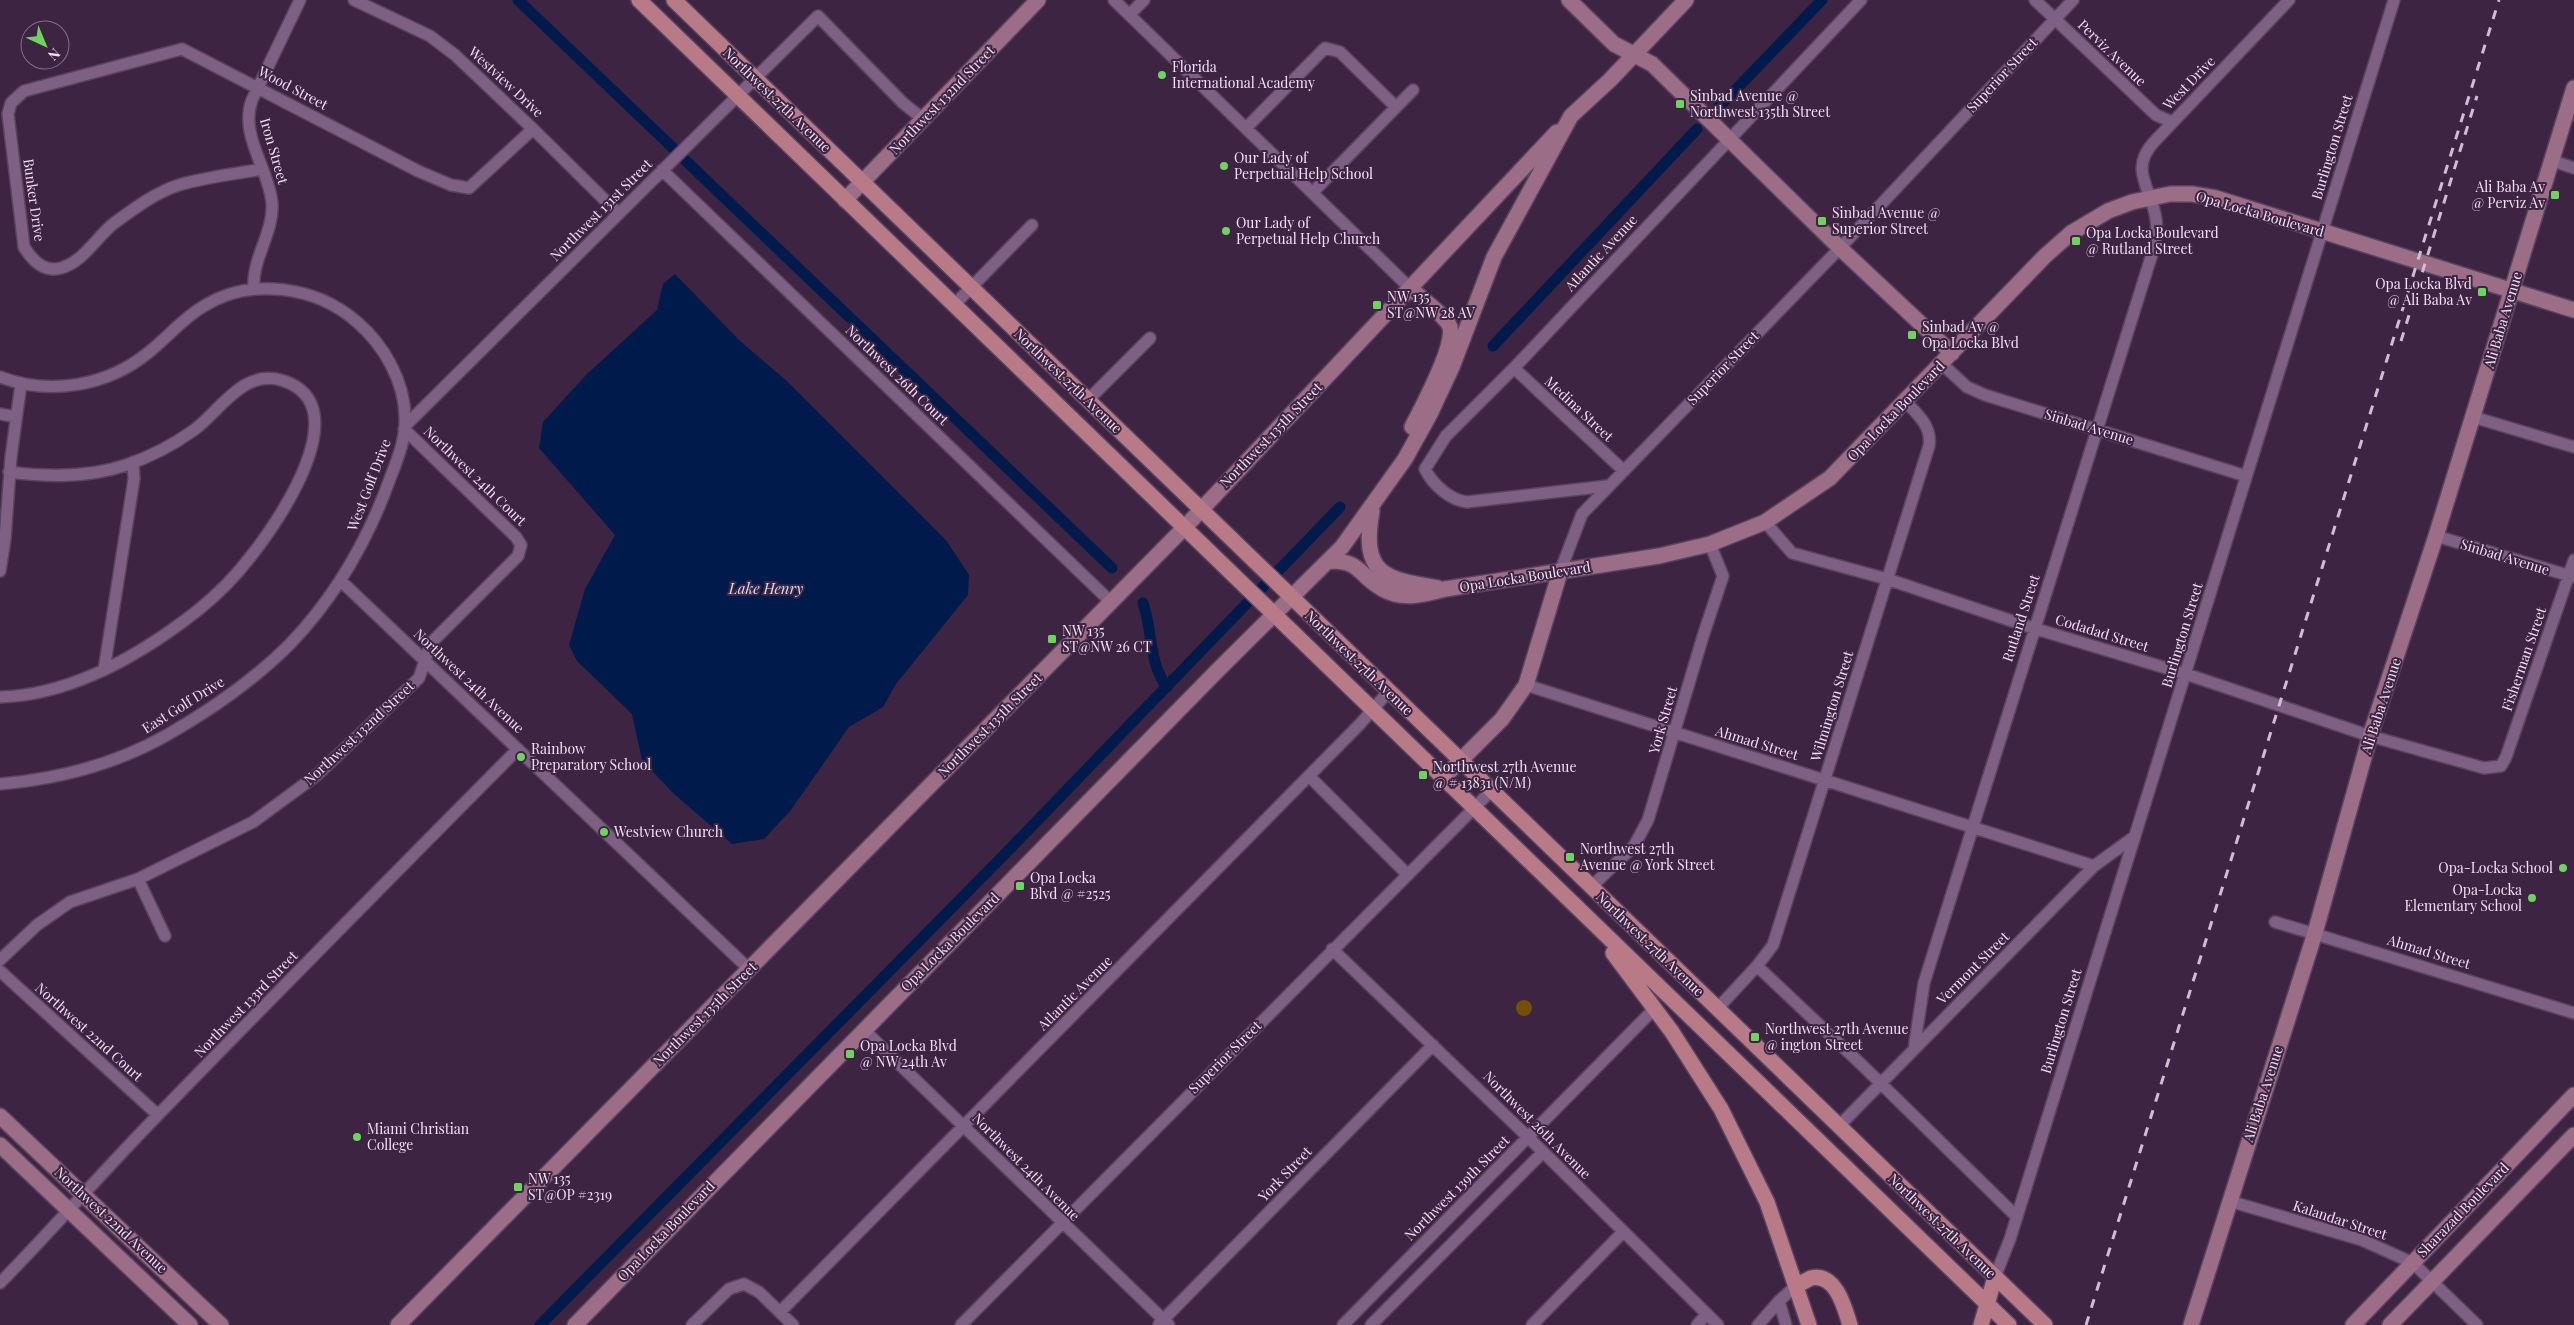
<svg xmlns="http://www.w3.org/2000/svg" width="2574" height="1325" viewBox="0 0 2574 1325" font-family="'Playfair Display',serif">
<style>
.green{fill:#725000}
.water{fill:#011a4c}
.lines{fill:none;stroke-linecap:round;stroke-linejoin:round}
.canal{stroke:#011a4c;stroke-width:11}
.street-casing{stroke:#5a435e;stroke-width:14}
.secondary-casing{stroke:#5a435e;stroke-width:18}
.primary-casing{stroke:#5a435e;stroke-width:18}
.street{stroke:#7e6084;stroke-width:11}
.secondary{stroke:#9b6d86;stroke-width:15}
.primary{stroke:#b87a87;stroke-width:15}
.rail{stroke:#d0bdd3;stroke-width:3;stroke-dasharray:9 9;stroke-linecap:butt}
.poi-dot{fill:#6fd35f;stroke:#3e2443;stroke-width:2}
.labels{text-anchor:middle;stroke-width:4;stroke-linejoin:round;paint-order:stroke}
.street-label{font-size:14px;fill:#f1e0f4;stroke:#3e2443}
.poi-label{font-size:14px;fill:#f1e0f4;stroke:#3e2443;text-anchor:start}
.water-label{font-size:15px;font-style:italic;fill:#cfdef8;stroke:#3e2443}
</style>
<rect width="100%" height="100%" fill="#3e2443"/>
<path class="green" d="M1516 1008a8 8 0 1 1 16 0a8 8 0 1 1-16 0Z"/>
<path class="water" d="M 675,274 L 739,340 L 788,382 L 946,540 L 969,575 L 968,595 L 896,684 L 883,707 L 849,727 L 791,810 L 764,839 L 732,844 L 673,793 L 642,760 L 632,714 L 577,661 L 569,645 L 585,589 L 615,535 L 539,448 L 543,422 L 586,375 L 657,310 L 663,284 Z"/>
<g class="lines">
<path class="canal" d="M 518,0 L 673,148
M 1718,108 L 1822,0
M 685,160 L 1112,568
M 1493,346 L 1697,129
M 1143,603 C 1153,631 1148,662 1167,687
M 540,1325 L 1004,855 L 1340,507"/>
<defs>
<path id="street" d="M 354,0 L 430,36 L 455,55 L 533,129 L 618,213
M 1114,0 L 1411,289
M 2035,0 L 2156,115 L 2172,122
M 1129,15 L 1144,0
M 1246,128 L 1325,48 L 1340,52 L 1396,107
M 2553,161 L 2574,168
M 262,169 C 235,174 206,177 179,185 C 156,192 132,210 113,224 C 96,238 83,262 61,268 C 44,273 32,260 24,247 L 8,114 L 11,103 L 24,91 L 182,49 L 418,171 L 451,185 L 469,188 L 533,129
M 662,170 L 1111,602
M 1313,192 L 1413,90
M 254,289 C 251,260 274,233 272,203 C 269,169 239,135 252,100 L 300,0
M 954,305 L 1032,225
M 1942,364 L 1967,387 L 1985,395 L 2246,476
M 1514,368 L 1624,471
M 0,377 C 50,396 108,386 149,352 C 168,337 183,318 204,306 C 251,277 316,286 357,322 C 384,345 405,382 405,418 C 406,438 398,458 391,476 C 369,538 336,596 290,644 C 254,680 211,710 167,735 C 116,764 58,779 0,784
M 1088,400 L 1150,338
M 0,414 L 16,417
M 2473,417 L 2574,447
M 405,426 L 818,16 L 903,103 L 923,119
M 1607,486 L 1467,502 C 1450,500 1433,485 1425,469 L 1446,436 L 1514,368 L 1861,0
M 1765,522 L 1792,553 L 1887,579 L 2033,628 L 2186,674 L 2370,736 L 2484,768 L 2501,766 L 2506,757 L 2574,560
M 2436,536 L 2574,577
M 0,571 L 5,539 L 11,457 L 21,384
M 1560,572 L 1582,514 L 1840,248 L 2073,0
M 341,581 L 749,969
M 104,670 L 134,479 L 133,462
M 1526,685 L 2094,866
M 0,697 C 73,695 142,654 197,611 C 217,595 236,576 251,556 C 279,521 358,406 284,381 C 244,367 221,410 194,430 C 173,445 150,457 126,465 C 88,478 48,477 9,472
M 1309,776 L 1407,874
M 138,879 L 165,936
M 1591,887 L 1634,846 L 1648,820 L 1704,633 L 1723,576 L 1710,544
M 2275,922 L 2574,1013
M 1332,949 L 1528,1137 L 1718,1325
M 0,960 L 37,925 L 70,902 L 138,879 L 253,822 L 317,775 L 419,678 L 431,643 L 518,556 L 521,545 L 516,537 L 404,429
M 1757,966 L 1863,1066 L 2017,1217
M 0,971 L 158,1115
M 1717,1009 L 1757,966 L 1773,945 L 1929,446 C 1932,426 1918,415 1905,401
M 864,1030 L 1169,1325
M 1914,1049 L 1924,983 L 2153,251 C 2155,241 2158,230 2156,219 C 2152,189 2128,170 2154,142 L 2289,0
M 1839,1126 L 2094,866 L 2134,837
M 2229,1201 L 2362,1240 L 2413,1263 L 2477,1325
M 1995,1277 L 2010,1239 L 2394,0
M 0,1283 C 54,1228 104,1170 158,1115 C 277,992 398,870 518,749
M 1779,1301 L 1786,1325
M 780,1312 L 1360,724 L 1388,692
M 1159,1324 L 1433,1045
M 692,1325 L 729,1289 L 744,1284 L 759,1292 L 793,1325
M 961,1325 L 1491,791
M 1343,1325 L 1655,1008
M 1371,1325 L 1543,1152
M 1532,1325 L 1623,1232
M 1697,1325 L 1707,1314
M 1758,1325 L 1779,1301 L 1797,1285"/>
<path id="secondary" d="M 1569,0 L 1614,44 L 1652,64 L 1840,248 L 1952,353
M 845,200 L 1038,0
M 1411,289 C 1421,298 1446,316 1450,327 C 1455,348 1422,407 1412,427
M 1372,511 C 1361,574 1383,579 1438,588
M 1328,561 C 1361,560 1358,575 1381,588 C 1402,601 1423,595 1445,589 L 1659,556 L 1710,544 L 1765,522 L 1830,478 L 2045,256 L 2071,233 L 2108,211 L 2132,202 L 2170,194 L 2192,194 L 2216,198 L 2574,310
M 1443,778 L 1502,719 L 1526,685 L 1560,572
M 0,1116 L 221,1325
M 0,1145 L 190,1325
M 398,1325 L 1184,528 L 1557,132
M 575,1325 L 1218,670 L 1342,547 L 1405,459 L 1430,414 L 1452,367 L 1494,257 L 1571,116 L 1610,80 L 1686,0
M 2191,1325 L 2315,933 L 2370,736 L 2436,536 L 2574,88
M 2353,1325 L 2574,1095
M 2390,1325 L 2574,1135"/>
<path id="primary" d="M 639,0 L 2009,1325
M 674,0 L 2045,1325
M 1613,953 L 1672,1032 L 1721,1109 L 1767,1202 L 1809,1325
M 1797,1285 C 1802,1283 1807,1280 1811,1278 C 1836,1272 1845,1309 1850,1325
M 1981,1325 L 1995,1277"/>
</defs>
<use href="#street" class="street-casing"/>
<use href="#secondary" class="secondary-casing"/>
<use href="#primary" class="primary-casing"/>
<use href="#street" class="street"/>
<use href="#secondary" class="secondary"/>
<use href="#primary" class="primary"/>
<path class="rail" d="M 2401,341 L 2477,96
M 2086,1325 L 2499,0"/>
</g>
<g class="poi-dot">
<circle cx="1162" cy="75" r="5"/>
<rect x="1675" y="99" width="10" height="10" rx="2.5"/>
<circle cx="1224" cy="166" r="5"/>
<rect x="2550" y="190" width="10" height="10" rx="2.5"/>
<rect x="1817" y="216" width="10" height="10" rx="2.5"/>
<circle cx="1226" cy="231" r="5"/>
<rect x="2071" y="236" width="10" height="10" rx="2.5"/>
<rect x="2477" y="287" width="10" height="10" rx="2.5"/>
<rect x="1372" y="300" width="10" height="10" rx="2.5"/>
<rect x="1907" y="330" width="10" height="10" rx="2.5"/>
<rect x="1047" y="634" width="10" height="10" rx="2.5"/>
<circle cx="521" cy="757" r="5"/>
<rect x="1418" y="770" width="10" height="10" rx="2.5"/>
<circle cx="604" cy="832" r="5"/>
<rect x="1565" y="852" width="10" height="10" rx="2.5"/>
<circle cx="2563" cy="868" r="5"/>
<rect x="1015" y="881" width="10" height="10" rx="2.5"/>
<circle cx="2532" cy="898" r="5"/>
<rect x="1750" y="1032" width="10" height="10" rx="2.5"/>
<rect x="845" y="1049" width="10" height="10" rx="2.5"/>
<circle cx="357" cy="1137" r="5"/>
<rect x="513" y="1182" width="10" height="10" rx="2.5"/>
</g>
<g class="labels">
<g class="street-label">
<text transform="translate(2112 53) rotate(44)" y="5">Perviz Avenue</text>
<text transform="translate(2002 75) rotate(-47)" y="5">Superior Street</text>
<text transform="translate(506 82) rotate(43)" y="5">Westview Drive</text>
<text transform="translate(2189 83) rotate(-46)" y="5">West Drive</text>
<text transform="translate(293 88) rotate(28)" y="5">Wood Street</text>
<text transform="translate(777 100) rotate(44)" y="5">Northwest 27th Avenue</text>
<text transform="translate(942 100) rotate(-46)" y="5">Northwest 132nd Street</text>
<text transform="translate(2332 147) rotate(-73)" y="5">Burlington Street</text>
<text transform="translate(274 151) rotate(74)" y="5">Iron Street</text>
<text transform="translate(34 200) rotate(82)" y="5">Bunker Drive</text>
<text transform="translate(601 210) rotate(-45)" y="5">Northwest 131st Street</text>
<text transform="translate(2260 214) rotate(16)" y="5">Opa Locka Boulevard</text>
<text transform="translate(1601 253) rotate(-47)" y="5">Atlantic Avenue</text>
<text transform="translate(2503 320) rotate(-73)" y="5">Ali Baba Avenue</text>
<text transform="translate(1723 368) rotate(-46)" y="5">Superior Street</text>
<text transform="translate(897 375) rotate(44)" y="5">Northwest 26th Court</text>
<text transform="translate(1068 381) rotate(44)" y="5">Northwest 27th Avenue</text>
<text transform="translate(1579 409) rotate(43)" y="5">Medina Street</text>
<text transform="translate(1896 411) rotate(-46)" y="5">Opa Locka Boulevard</text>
<text transform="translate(2089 427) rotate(17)" y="5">Sinbad Avenue</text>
<text transform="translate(1271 435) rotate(-46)" y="5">Northwest 135th Street</text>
<text transform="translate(475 476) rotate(44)" y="5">Northwest 24th Court</text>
<text transform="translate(369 485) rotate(-69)" y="5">West Golf Drive</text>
<text transform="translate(2505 557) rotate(17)" y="5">Sinbad Avenue</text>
<text transform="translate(1525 577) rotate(-9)" y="5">Opa Locka Boulevard</text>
<text transform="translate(2021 618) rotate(-72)" y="5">Rutland Street</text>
<text transform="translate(2102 633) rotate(17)" y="5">Codadad Street</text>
<text transform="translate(2182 635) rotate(-73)" y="5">Burlington Street</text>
<text transform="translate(2524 659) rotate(-71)" y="5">Fisherman Street</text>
<text transform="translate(1359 663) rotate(44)" y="5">Northwest 27th Avenue</text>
<text transform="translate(469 681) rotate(43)" y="5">Northwest 24th Avenue</text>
<text transform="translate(183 705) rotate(-32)" y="5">East Golf Drive</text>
<text transform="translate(1832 706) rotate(-73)" y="5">Wilmington Street</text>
<text transform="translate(2381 706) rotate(-72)" y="5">Ali Baba Avenue</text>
<text transform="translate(1663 720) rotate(-74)" y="5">York Street</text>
<text transform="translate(990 725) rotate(-45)" y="5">Northwest 135th Street</text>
<text transform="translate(359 733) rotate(-43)" y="5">Northwest 132nd Street</text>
<text transform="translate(1757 743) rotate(17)" y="5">Ahmad Street</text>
<text transform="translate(950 942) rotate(-45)" y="5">Opa Locka Boulevard</text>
<text transform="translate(1650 944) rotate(44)" y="5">Northwest 27th Avenue</text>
<text transform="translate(2429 952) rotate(17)" y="5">Ahmad Street</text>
<text transform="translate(1973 968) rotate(-45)" y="5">Vermont Street</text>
<text transform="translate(1075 993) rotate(-45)" y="5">Atlantic Avenue</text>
<text transform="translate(246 1004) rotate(-46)" y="5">Northwest 133rd Street</text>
<text transform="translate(705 1014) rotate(-45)" y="5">Northwest 135th Street</text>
<text transform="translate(2061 1021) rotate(-73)" y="5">Burlington Street</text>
<text transform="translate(89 1032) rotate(42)" y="5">Northwest 22nd Court</text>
<text transform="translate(1225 1057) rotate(-45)" y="5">Superior Street</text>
<text transform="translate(2263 1094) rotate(-72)" y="5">Ali Baba Avenue</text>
<text transform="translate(1537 1125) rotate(45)" y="5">Northwest 26th Avenue</text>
<text transform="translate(1026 1167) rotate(45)" y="5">Northwest 24th Avenue</text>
<text transform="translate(1285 1174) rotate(-46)" y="5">York Street</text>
<text transform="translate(1457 1188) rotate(-45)" y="5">Northwest 139th Street</text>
<text transform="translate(2463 1210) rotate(-46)" y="5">Sharazad Boulevard</text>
<text transform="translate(111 1220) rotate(43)" y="5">Northwest 22nd Avenue</text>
<text transform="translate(2340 1220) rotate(18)" y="5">Kalandar Street</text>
<text transform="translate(1942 1226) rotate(44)" y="5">Northwest 27th Avenue</text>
<text transform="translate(666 1231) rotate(-46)" y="5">Opa Locka Boulevard</text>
</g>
<g class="poi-label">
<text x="1172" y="72">Florida<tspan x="1172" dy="16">International Academy</tspan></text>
<text x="1690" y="101">Sinbad Avenue @<tspan x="1690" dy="16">Northwest 135th Street</tspan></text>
<text x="1234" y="163">Our Lady of<tspan x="1234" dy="16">Perpetual Help School</tspan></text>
<text x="2545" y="192" text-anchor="end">Ali Baba Av<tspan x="2545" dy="16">@ Perviz Av</tspan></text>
<text x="1832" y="218">Sinbad Avenue @<tspan x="1832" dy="16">Superior Street</tspan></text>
<text x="1236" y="228">Our Lady of<tspan x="1236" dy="16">Perpetual Help Church</tspan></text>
<text x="2086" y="238">Opa Locka Boulevard<tspan x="2086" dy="16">@ Rutland Street</tspan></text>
<text x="2472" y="289" text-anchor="end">Opa Locka Blvd<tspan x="2472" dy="16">@ Ali Baba Av</tspan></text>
<text x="1387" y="302">NW 135<tspan x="1387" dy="16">ST@NW 28 AV</tspan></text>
<text x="1922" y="332">Sinbad Av @<tspan x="1922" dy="16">Opa Locka Blvd</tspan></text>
<text x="1062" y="636">NW 135<tspan x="1062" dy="16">ST@NW 26 CT</tspan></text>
<text x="531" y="754">Rainbow<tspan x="531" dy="16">Preparatory School</tspan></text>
<text x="1433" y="772">Northwest 27th Avenue<tspan x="1433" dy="16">@ # 13831 (N/M)</tspan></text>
<text x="614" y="837">Westview Church</text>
<text x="1580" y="854">Northwest 27th<tspan x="1580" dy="16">Avenue @ York Street</tspan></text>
<text x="2553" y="873" text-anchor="end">Opa-Locka School</text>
<text x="1030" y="883">Opa Locka<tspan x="1030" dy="16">Blvd @ #2525</tspan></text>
<text x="2522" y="895" text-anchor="end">Opa-Locka<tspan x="2522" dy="16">Elementary School</tspan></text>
<text x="1765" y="1034">Northwest 27th Avenue<tspan x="1765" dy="16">@ ington Street</tspan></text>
<text x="860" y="1051">Opa Locka Blvd<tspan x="860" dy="16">@ NW 24th Av</tspan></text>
<text x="367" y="1134">Miami Christian<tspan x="367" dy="16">College</tspan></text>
<text x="528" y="1184">NW 135<tspan x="528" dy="16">ST@OP #2319</tspan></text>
</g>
<g class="water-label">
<text x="766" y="594">Lake Henry</text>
</g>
</g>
<g transform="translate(45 45) rotate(136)"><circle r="24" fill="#3e2443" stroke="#866f8a"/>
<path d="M0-4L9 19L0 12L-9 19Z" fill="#6fd35f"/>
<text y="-8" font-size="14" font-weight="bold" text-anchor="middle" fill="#f1e0f4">N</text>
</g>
</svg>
